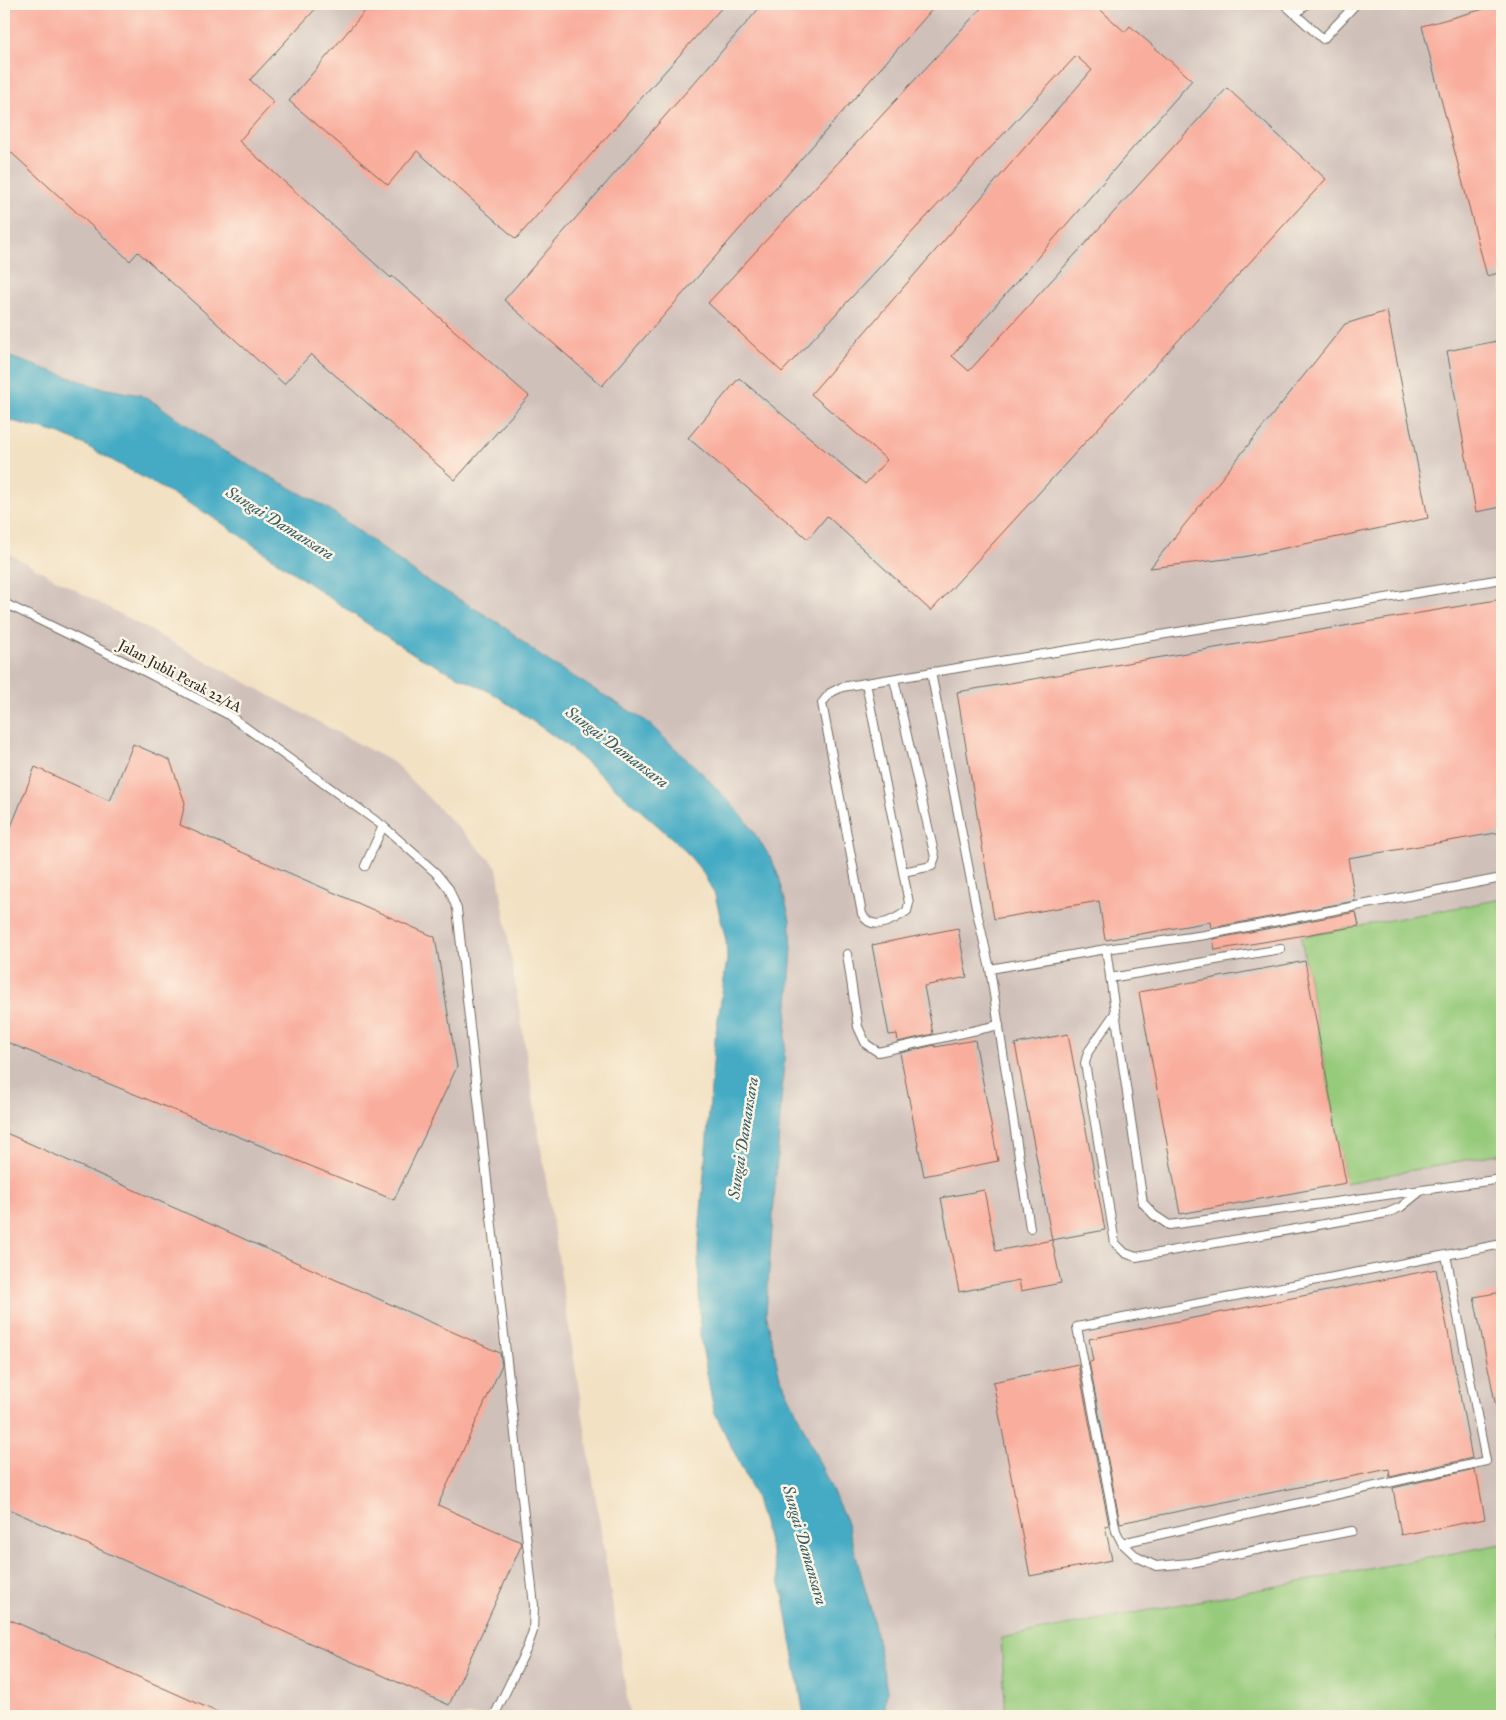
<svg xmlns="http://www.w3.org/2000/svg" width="1506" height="1720" font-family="'IM FELL Great Primer',serif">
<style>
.industrial{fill:#cfc0ba}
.green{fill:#97cb7c;stroke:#617b54}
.water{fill:#44abc4;stroke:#386b78}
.building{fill:#f9ad9d}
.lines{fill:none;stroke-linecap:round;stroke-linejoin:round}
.lane-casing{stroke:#716b60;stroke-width:10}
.lane{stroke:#fff;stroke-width:8}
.labels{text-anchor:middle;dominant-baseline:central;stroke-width:5;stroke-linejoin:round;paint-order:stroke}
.street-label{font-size:15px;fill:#2b2b2b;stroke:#fcf5e5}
.water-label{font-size:16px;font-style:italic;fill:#355e68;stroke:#fcf5e5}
</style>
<rect width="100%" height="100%" fill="#fcf5e5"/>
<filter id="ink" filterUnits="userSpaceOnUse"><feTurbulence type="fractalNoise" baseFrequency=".02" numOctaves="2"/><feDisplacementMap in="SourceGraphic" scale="10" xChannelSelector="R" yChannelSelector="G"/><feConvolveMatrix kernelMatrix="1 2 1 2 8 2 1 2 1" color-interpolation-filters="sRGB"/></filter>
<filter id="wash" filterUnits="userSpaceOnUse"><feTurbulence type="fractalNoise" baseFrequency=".0096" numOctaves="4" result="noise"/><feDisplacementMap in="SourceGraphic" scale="20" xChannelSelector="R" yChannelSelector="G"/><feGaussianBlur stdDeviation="1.12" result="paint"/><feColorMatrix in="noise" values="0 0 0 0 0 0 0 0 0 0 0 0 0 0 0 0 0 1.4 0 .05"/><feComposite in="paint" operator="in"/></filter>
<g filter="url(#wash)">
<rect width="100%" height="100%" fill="#f2e1c2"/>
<path class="industrial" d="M4 4H1502V1716H884L887 1690 872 1614 847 1523 779 1374 766 1313 792 948 790 920 779 877 745 819 704 775 646 721 543 658 502 625 418 575 329 509 220 449 157 404 140 395 101 388 4 355Z
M4 551 394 763 497 867 630 1716H4Z"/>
<path class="green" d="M1502 899V1153L1346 1183 1301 937Z
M1502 1544V1716H1006L1001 1638Z"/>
<path class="water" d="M4 355 101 388 140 395 157 404 220 449 329 509 418 575 502 625 543 658 646 721 704 775 745 819 770 857 779 877 790 920 792 948 766 1313 779 1374 847 1523 872 1614 887 1690 884 1716H804L784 1598 755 1495 714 1411 700 1336 698 1247 715 1039 727 959 726 941 715 895 702 871 682 847 565 744 494 694 417 656 375 629 216 519 178 497 83 444 58 433 4 419Z"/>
<g id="blocks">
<path class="building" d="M11 4H320L250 80 274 102 239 141 391 278 392 276 529 396 455 480 311 354 284 384 138 252 130 261 4 146V11Z
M371 4H725L516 239 417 151 388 185 289 101Z
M763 4H937L602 386 504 300Z
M985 4H1094L1125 32 1130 26 1192 80 952 356 969 371 1227 88 1326 179 931 611 827 516 808 539 688 438 739 378 865 484 887 460 811 394 1092 70 1076 56 782 372 708 303Z
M1502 4V272L1487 276 1422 26Z
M1387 311 1428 518 1243 557 1150 568 1345 324Z
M1502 340V507L1476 512 1447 351Z
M1502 599V832L1348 858 1355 901 1211 928 1210 922 1105 940 1099 901 994 919 957 692Z
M133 744 170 760 185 803 180 825 435 937 457 1067 394 1200 4 1041V844L35 767 110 801Z
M1356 912 1359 926 1215 950 1213 939Z
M958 928 967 977 924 986 933 1034 898 1042 897 1034 889 1035 872 945Z
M1305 961 1346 1183 1180 1214 1139 992Z
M1068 1034 1105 1230 1052 1240 1015 1044Z
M975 1040 998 1161 924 1176 900 1053 935 1045V1047Z
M4 1132 500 1353 502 1365 438 1505 521 1542 522 1544 449 1705 4 1507Z
M984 1190 996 1251 1052 1240 1061 1283 1021 1291 1019 1280 959 1292 941 1198Z
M1436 1269 1472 1458 1390 1477 1389 1469 1120 1523 1089 1362 1093 1361 1089 1339Z
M1502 1292V1406L1496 1407 1474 1297Z
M1078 1364 1109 1525 1105 1526 1112 1560 1030 1576 993 1382Z
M1474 1469 1475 1475H1477L1485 1519 1401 1535 1393 1488Z
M4 1617 226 1716H4Z"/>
</g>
</g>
<g filter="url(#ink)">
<use href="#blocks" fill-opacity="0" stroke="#716b60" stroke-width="1"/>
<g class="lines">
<defs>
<path id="lane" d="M1284 4 1323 39 1356 4
M1296 14 1306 4
M4 603 136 667 227 714 383 826 436 873 449 889 457 909 534 1606 533 1631 527 1648 494 1716
M931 672 977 912 990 969 1106 949 1205 935 1502 878
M894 679 935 857 932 866 903 872
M866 683 909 903 907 911C894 920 872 933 862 914L822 703 830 693 842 687 866 683 1502 579
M365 866 383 826
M1106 949 1143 1203 1154 1215 1169 1225 1502 1179
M847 954 858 1027 866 1044 878 1052 999 1025
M990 969 1030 1228
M1110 978 1281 949
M1115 1013 1088 1052 1085 1063 1115 1243 1125 1253 1136 1257 1387 1213 1401 1207 1422 1190
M1352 1531 1191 1563 1156 1566 1137 1557 1122 1543 1116 1531 1077 1327 1502 1244
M1122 1543 1486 1461 1446 1255"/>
</defs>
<use href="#lane" class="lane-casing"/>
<use href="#lane" class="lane"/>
</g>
</g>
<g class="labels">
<g class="street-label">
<text transform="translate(180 676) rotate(28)">Jalan Jubli Perak 22/1A</text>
</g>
<g class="water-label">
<text transform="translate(280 523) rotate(32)">Sungai Damansara</text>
<text transform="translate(617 747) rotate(37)">Sungai Damansara</text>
<text transform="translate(743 1138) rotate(-81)">Sungai Damansara</text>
<text transform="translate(805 1545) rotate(74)">Sungai Damansara</text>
</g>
</g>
<rect width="1506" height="1720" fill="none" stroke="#fcf5e5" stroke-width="20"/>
</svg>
